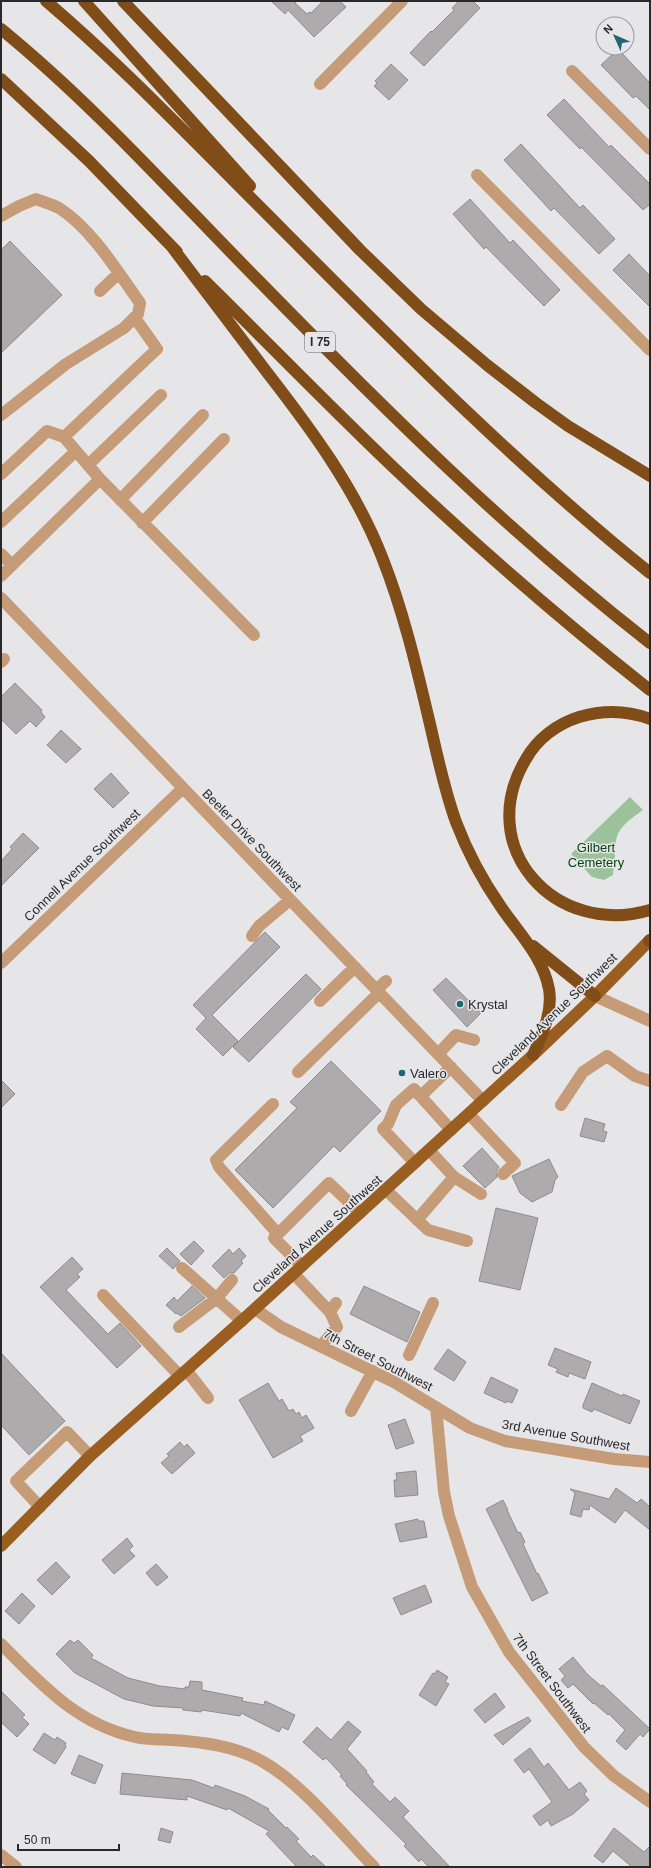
<svg xmlns="http://www.w3.org/2000/svg" width="651" height="1868" font-family="Helvetica,sans-serif">
<style>
.green{fill:#9cc29c}
.building{fill:#aeabad;stroke:#8e8c8d}
.lines{fill:none;stroke-linecap:round;stroke-linejoin:round}
.minor{stroke:#c69b77;stroke-width:12}
.major{stroke:#9a5e21;stroke-width:12}
.highway{stroke:#804d18;stroke-width:12}
.poi-dot{fill:#206676;stroke:#e6e6e9;stroke-width:1.5}
.labels{text-anchor:middle;dominant-baseline:central;stroke-width:3;stroke-linejoin:round;paint-order:stroke}
.shield{fill:#e6e6e9;stroke:#626263;stroke-width:1}
.shield-label{font-size:12px;font-weight:bold;fill:#29292a}
.street-label{font-size:13px;fill:#29292a;stroke:#e6e6e9}
.park-label{font-size:13px;fill:#04440f;stroke:#e6e6e9}
.poi-label{font-size:13px;fill:#29292a;stroke:#e6e6e9;text-anchor:start}
</style>
<rect width="100%" height="100%" fill="#e6e6e9"/>
<path class="green" d="M630 797 643 810C607 835 619 837 613 875L604 880 592 877 571 854Z"/>
<path class="building" d="M271 1H297L295 3 307 14 310 12 311 13 323 1H340L346 7 314 37 288 10 285 14Z
M459 1H473L480 8 424 66 410 53 431 31 432 32 454 10 452 8Z
M618 49 650 83V110L636 96 633 98 601 65Z
M391 64 408 80 389 100 374 86 377 83 375 81Z
M564 99 609 147 611 145 650 184V204L643 210 581 147 580 149 547 115Z
M521 144 580 208 583 205 615 239 599 254 554 208 551 211 504 160Z
M470 199 510 243 513 240 560 290 544 306 486 247 484 249 453 214Z
M10 241 62 295 1 353V250Z
M629 254 650 276V307L613 270Z
M15 683 42 710 41 712 45 717 36 727 30 721 16 734 1 719V697Z
M61 730 81 749 66 763 47 745Z
M111 773 129 793 113 808 94 789Z
M23 833 39 848 1 886V861L12 849 10 847Z
M265 932 280 947 212 1015 238 1041 223 1056 196 1029 206 1018 193 1005Z
M306 974 321 989 249 1062 233 1047Z
M446 978 481 1013 467 1027 433 990Z
M331 1061 381 1111 340 1152 334 1146 273 1208 235 1170 297 1108 290 1102Z
M1 1080 15 1094 1 1108Z
M585 1118 605 1124 603 1131 607 1132 604 1142 580 1136Z
M482 1148 499 1167 496 1172 497 1177 485 1188 463 1166Z
M549 1159 558 1177 555 1180 552 1192 532 1202 520 1193 512 1176Z
M496 1208 538 1218 520 1290 479 1281Z
M194 1241 204 1251 191 1265 180 1254Z
M167 1248 180 1261 173 1269 159 1256Z
M239 1248 246 1256 241 1261 243 1263 234 1273H229L224 1278 212 1266 229 1249 233 1254Z
M72 1257 83 1269 77 1274 80 1277 66 1290 108 1334 120 1323 141 1346 117 1368 40 1287Z
M192 1286 205 1298 181 1316 177 1313 176 1314 166 1305 174 1297 177 1301Z
M364 1286 420 1312 407 1342 350 1314Z
M555 1348 591 1362 585 1379 569 1373 568 1377 556 1372 558 1369 548 1365Z
M448 1349 466 1362 454 1381 434 1369Z
M1 1353 65 1421 29 1455 1 1425Z
M491 1377 518 1390 512 1403 507 1401 506 1403 484 1393Z
M268 1383 279 1401 282 1399 289 1411 293 1409 296 1414 299 1412 302 1418 306 1415 314 1428 300 1436 303 1441 273 1458 239 1400Z
M592 1383 622 1396 623 1394 640 1401 630 1424 594 1409 592 1412 583 1408V1405Z
M405 1419 414 1443 396 1449 388 1425Z
M180 1442 184 1447 187 1444 195 1453 172 1474 161 1463 169 1456 167 1454Z
M416 1471 418 1495 395 1497 394 1480H397L396 1473Z
M616 1488 637 1503 641 1499 650 1507V1530L625 1510 615 1523 590 1505 589 1510 583 1509 581 1517 570 1514 575 1493 570 1489 609 1499Z
M503 1500 508 1510H507L518 1533 520 1532 525 1542 523 1544 537 1574 538 1573 548 1593 532 1601 486 1509Z
M418 1519V1521H424L427 1537 400 1542 395 1524Z
M127 1538 133 1546 129 1550 135 1556 114 1574 102 1560Z
M56 1562 70 1577 52 1595 37 1580Z
M156 1564 168 1577 157 1586 146 1573Z
M425 1585 432 1602 401 1615 393 1598Z
M22 1593 35 1606 19 1624 5 1611Z
M70 1640 74 1643 78 1640 93 1655 91 1658 128 1678 160 1686 185 1689V1687H189L190 1681 202 1682V1690L243 1698 242 1701 264 1705 265 1701 295 1715 288 1730 282 1727 279 1732 241 1713 240 1716 202 1710 201 1712 183 1710V1708L153 1706 124 1699 75 1673 56 1654Z
M573 1657 588 1675 601 1686 603 1685 650 1729 643 1737 640 1734 626 1750 616 1741 625 1730 609 1714 608 1715 594 1703 593 1704 573 1684 568 1688 561 1680 565 1676 559 1669Z
M437 1670 448 1677 445 1682 449 1684 436 1706 419 1695 433 1673 435 1674Z
M1 1691 25 1715 22 1717 29 1724 17 1737 1 1722Z
M495 1693 505 1707 485 1723 474 1710Z
M528 1717 531 1721 503 1745 494 1735Z
M348 1721 361 1732 347 1749 367 1771 366 1772 374 1782 372 1784 390 1802 395 1797 409 1811 403 1817 450 1867H429L421 1859 419 1862 404 1846 406 1844 346 1785 347 1784 340 1776 342 1775 326 1758 323 1760 303 1742 317 1727 331 1740Z
M44 1733 55 1740 57 1737 66 1743 65 1745 66 1747 55 1764 33 1750Z
M530 1748 544 1767 548 1763 569 1790 580 1782 587 1791 584 1794 589 1800 573 1814 551 1826 548 1820 540 1826 533 1816 552 1802 529 1769 524 1773 514 1760Z
M79 1755 103 1765 95 1784 71 1774Z
M122 1773 192 1780 214 1788 215 1785 245 1796 269 1809 268 1810 286 1828 287 1827 299 1839 296 1841 311 1857 313 1855 326 1867H297L266 1834 269 1831 228 1808 227 1810 187 1796V1800L120 1794Z
M161 1828 173 1832 170 1843 158 1840Z
M614 1828 644 1852 650 1846V1867H632L613 1851 603 1863 594 1856Z"/>
<g class="lines">
<path class="minor" d="M572 71 650 149
M320 84 402 1
M477 175 650 350
M1 216 19 206 36 199C43 202 52 204 59 208 91 228 118 272 140 303L138 314 124 328 66 364 1 415
M100 291 119 273
M64 437 157 349 135 318
M88 465 161 395
M1 474 47 431 64 437 100 479 254 635
M120 500 203 415
M1 522 76 451
M142 523 224 439
M1 554 12 565
M1 576 100 479
M1 598 483 1101
M1 662 4 659
M252 936 259 926 290 900
M1 963 183 788
M376 990 386 981
M595 996 650 1021
M320 1001 355 967
M438 1054 456 1035 474 1040
M298 1072 379 993
M418 1094 424 1093 451 1067
M273 1104 216 1160 219 1167 278 1234
M561 1105 583 1072 607 1056 635 1076 650 1081
M469 1114 515 1163 503 1174
M415 1163 383 1129 388 1124 396 1105 414 1089 451 1130
M454 1177 481 1194
M386 1190 428 1230 467 1241
M417 1220 454 1177 429 1150
M302 1266 274 1238 329 1183 360 1213
M182 1268 242 1321
M294 1274 330 1312 336 1303
M103 1295 180 1376
M255 1309 281 1327 394 1382 470 1428 505 1441 614 1459 650 1462
M179 1327 217 1298 232 1280
M321 1346 337 1327 330 1312
M409 1355 433 1303
M187 1371 208 1398
M436 1407 444 1492 449 1516 472 1587 509 1652 584 1747 614 1776 650 1802
M351 1411 373 1371
M40 1507 16 1481 67 1432 90 1456
M1 1644C42 1685 77 1724 135 1737 147 1740 160 1739 172 1740 203 1742 237 1746 265 1763 304 1786 342 1834 374 1867
M1 1855 16 1867"/>
<path class="major" d="M1 1546 90 1456 247 1316 533 1055 595 996 650 940"/>
<path class="highway" d="M46 1C113 58 174 121 236 183 370 317 502 454 650 573
M84 1 250 186
M123 1 360 250 421 309 487 365 536 403 568 426 650 476
M1 29C94 105 174 195 258 280 383 408 509 533 650 643
M1 79 89 161 177 252
M172 247C203 288 235 330 266 371 311 429 355 488 382 557 403 610 416 665 429 720 437 754 444 789 456 822 467 851 483 881 501 907 518 932 543 957 549 989 553 1012 542 1035 533 1055
M205 281C268 343 329 406 393 467 475 545 561 620 650 690
M650 719C626 710 603 710 579 717 557 724 537 739 526 759 473 847 555 938 650 910
M649 941 650 940
M533 946 595 996"/>
</g>
<g class="poi-dot">
<circle cx="460" cy="1004" r="4"/>
<circle cx="402" cy="1073" r="4"/>
</g>
<g class="labels">
<rect class="shield" x="305" y="332" width="30" height="20" rx="3"/>
<g class="shield-label">
<text x="320" y="342">I 75</text>
</g>
<g class="street-label">
<text transform="translate(252 840) rotate(46)">Beeler Drive Southwest</text>
<text transform="translate(82 865) rotate(-44)">Connell Avenue Southwest</text>
<text transform="translate(554 1014) rotate(-44)">Cleveland Avenue Southwest</text>
<text transform="translate(317 1234) rotate(-42)">Cleveland Avenue Southwest</text>
<text transform="translate(378 1360) rotate(27)">7th Street Southwest</text>
<text transform="translate(566 1435) rotate(10)">3rd Avenue Southwest</text>
<text transform="translate(552 1683) rotate(53)">7th Street Southwest</text>
</g>
<g class="park-label">
<text x="596" y="847">Gilbert<tspan x="596" dy="15">Cemetery</tspan></text>
</g>
<g class="poi-label">
<text x="468" y="1004">Krystal</text>
<text x="410" y="1073">Valero</text>
</g>
</g>
<rect width="651" height="1868" fill="none" stroke="#29292a" stroke-width="4"/>
<g transform="translate(615 36) rotate(315)"><circle r="19" fill="#e6e6e9" stroke="#9a9a9d"/>
<path d="M0-3L7 15L0 10L-7 15Z" fill="#206676"/>
<text y="-6" font-size="11" font-weight="bold" text-anchor="middle" fill="#29292a">N</text>
</g>
<path d="M18 1844v6h101v-6" fill="none" stroke="#29292a" stroke-width="2"/>
<text x="24" y="1844" font-size="12" fill="#29292a" stroke="#e6e6e9" stroke-width="3" paint-order="stroke">50 m</text>
</svg>
